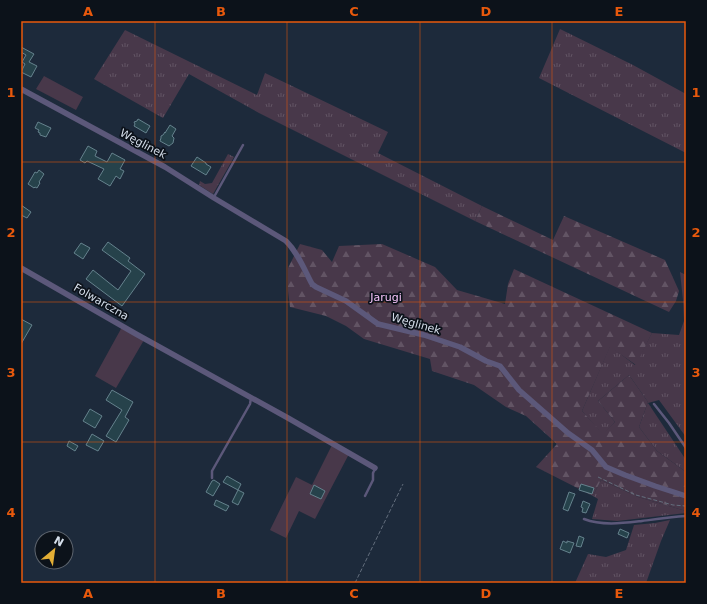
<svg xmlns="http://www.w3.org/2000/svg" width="707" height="604" font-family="'DejaVu Sans',sans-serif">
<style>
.grass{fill:url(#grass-tufts)}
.forest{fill:url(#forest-firs)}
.garden{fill:#48384a}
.building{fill:#26424b;stroke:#65828d}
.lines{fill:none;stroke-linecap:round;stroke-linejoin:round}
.path{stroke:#636e7d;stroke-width:1;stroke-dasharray:4 2;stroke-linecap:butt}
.service{stroke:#5c587a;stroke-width:2.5}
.minor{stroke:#5c587a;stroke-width:5.5}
.grid{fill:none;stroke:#e8590c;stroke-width:1;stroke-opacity:0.55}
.labels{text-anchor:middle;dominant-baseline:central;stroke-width:3.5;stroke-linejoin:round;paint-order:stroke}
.street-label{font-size:11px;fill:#d6dfeb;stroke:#0c121a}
.park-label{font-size:11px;fill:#f6c4fa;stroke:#0c121a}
.neatline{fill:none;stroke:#e8590c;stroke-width:1.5}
.grid-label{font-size:13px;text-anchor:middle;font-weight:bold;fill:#e8590c}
</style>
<defs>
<pattern id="grass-tufts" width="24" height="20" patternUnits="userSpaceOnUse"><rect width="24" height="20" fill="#48384a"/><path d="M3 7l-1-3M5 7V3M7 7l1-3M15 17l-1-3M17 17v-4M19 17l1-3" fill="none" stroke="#625464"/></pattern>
<pattern id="forest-firs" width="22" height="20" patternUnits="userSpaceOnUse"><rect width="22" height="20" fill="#48384a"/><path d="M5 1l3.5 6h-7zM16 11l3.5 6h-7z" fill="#625464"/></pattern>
</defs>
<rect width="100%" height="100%" fill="#1d2a3b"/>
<path class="grass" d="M560 29 633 65 686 94V153L539 78Z
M125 30 257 95 265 73 388 132 378 153 482 206 475 221 259 113 189 74 163 118 94 79Z
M228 154 234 157 213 194 199 185 200 181 205 184 212 183Z
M680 272 686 275V437L659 400 648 403 686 460V472L657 451 639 427 648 402 629 375 598 401 615 422 603 435 582 411 610 346 635 365 652 333 679 335 684 321 683 300Z
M601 480 638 497 686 511V513L617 521 592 519 598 499 593 496Z
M670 520 661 541 646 583H575L588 554 606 557 626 550 634 525 655 523Z"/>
<path class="forest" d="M482 206 553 240 564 216 665 260 679 291 676 301 669 312 475 221Z
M300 244 322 250 332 262 339 246 382 244 435 267 457 290 505 304 508 284 514 269 652 333 636 365 610 347 582 411 603 434 615 422 598 401 629 375 648 402 639 427 657 451 686 472V511L638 497 601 480 593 496 536 467 557 444 526 416 506 407 474 385 432 371 430 359 364 339 346 326 326 316 290 307 288 291V268Z"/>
<path class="garden" d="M44 76 83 97 76 110 36 89Z
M122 327 144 340 116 388 95 376Z
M332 445 349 454 315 519 299 511 286 538 270 530 296 477 312 485Z"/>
<path class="building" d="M21 47 34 54 29 62 37 66 31 77 21 72 25 64 22 62 26 55 21 52Z
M138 119 150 126 146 133 134 126 135 124 134 122 137 121Z
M38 122 51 128 46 137 40 135V133L38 132 39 130 35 128Z
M170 125 176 129 172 136 174 138 173 143 169 146 160 141 161 138V136L163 135 165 132V133Z
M88 146 97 151 95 156 107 162 112 153 125 160 120 169 124 171 120 179 116 176 110 186 98 179 104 169 87 161 85 163 80 160Z
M197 157 206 163V164L211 167 206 175 191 166Z
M39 170 44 174 39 182 40 183 37 188 35 187 34 188 28 184 35 172 37 173Z
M21 205 31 212 27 218 21 215Z
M108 242 130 258 128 261 145 274 122 306 86 279 93 270 118 290 131 271 102 250Z
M81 243 90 248 83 259 74 253Z
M21 319 32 325 21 344Z
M112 390 133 402 125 417 129 420 116 442 106 436 122 410 106 400Z
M90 409 102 416 95 428 83 421Z
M92 434 104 441 98 451 86 445Z
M69 441 78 446 75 451 67 446Z
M227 476 241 484 238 490 223 482Z
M214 480 220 484 213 496 206 492 212 481Z
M581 484 594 488 592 494 579 490Z
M314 485 325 491 321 499 310 494Z
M238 490 244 493 238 505 232 502Z
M569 492 575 494 568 511 563 509Z
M216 500 229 506 226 511 214 505Z
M583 501 590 504 586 513 582 512 583 508 581 507Z
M620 529 629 533 627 538 618 534Z
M579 536 584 538 581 547 576 546Z
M563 541 567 543V541L574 543 570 553 560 549Z"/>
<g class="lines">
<path class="path" d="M598 477 636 495 673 505 686 506
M355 583 403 484"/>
<path class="service" d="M214 197 243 145
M654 404 669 423 686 448
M212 478V471L250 404 251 398
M365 496 373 480V473L375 469
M584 519C602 526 624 523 642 521 657 519 671 517 686 516"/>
<path class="minor" d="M21 89 165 167 214 198 286 241C298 253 304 269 312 284L316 287 346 301 378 324 424 335 460 347 486 361 500 366 519 390 568 433 592 450 606 467 625 475 655 486 686 496
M21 268 136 334 288 418 375 468"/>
</g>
<path class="grid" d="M155 21V583M287 21V583M420 21V583M552 21V583M21 162H686M21 302H686M21 442H686"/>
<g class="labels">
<g class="street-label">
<text transform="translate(143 144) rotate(28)">Węglinek</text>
<text transform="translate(101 302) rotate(30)">Folwarczna</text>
<text transform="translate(416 324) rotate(16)">Węglinek</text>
</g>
<g class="park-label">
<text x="386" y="297">Jarugi</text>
</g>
</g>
<rect width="707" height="604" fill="none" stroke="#0c121a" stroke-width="44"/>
<g transform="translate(54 550) rotate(29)"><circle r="19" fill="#0c121a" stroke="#5d646e"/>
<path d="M0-3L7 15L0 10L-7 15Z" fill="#e3ae35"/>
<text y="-6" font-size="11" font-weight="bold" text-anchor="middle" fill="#d6dfeb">N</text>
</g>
<rect x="22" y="22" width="663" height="560" class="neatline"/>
<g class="grid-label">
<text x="88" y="16">A</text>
<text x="221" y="16">B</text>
<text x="354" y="16">C</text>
<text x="486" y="16">D</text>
<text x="619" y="16">E</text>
<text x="11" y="97">1</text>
<text x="696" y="97">1</text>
<text x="11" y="237">2</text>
<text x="696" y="237">2</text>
<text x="11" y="377">3</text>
<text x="696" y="377">3</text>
<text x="11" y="517">4</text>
<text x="696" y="517">4</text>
<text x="88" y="598">A</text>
<text x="221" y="598">B</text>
<text x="354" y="598">C</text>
<text x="486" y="598">D</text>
<text x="619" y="598">E</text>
</g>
</svg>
